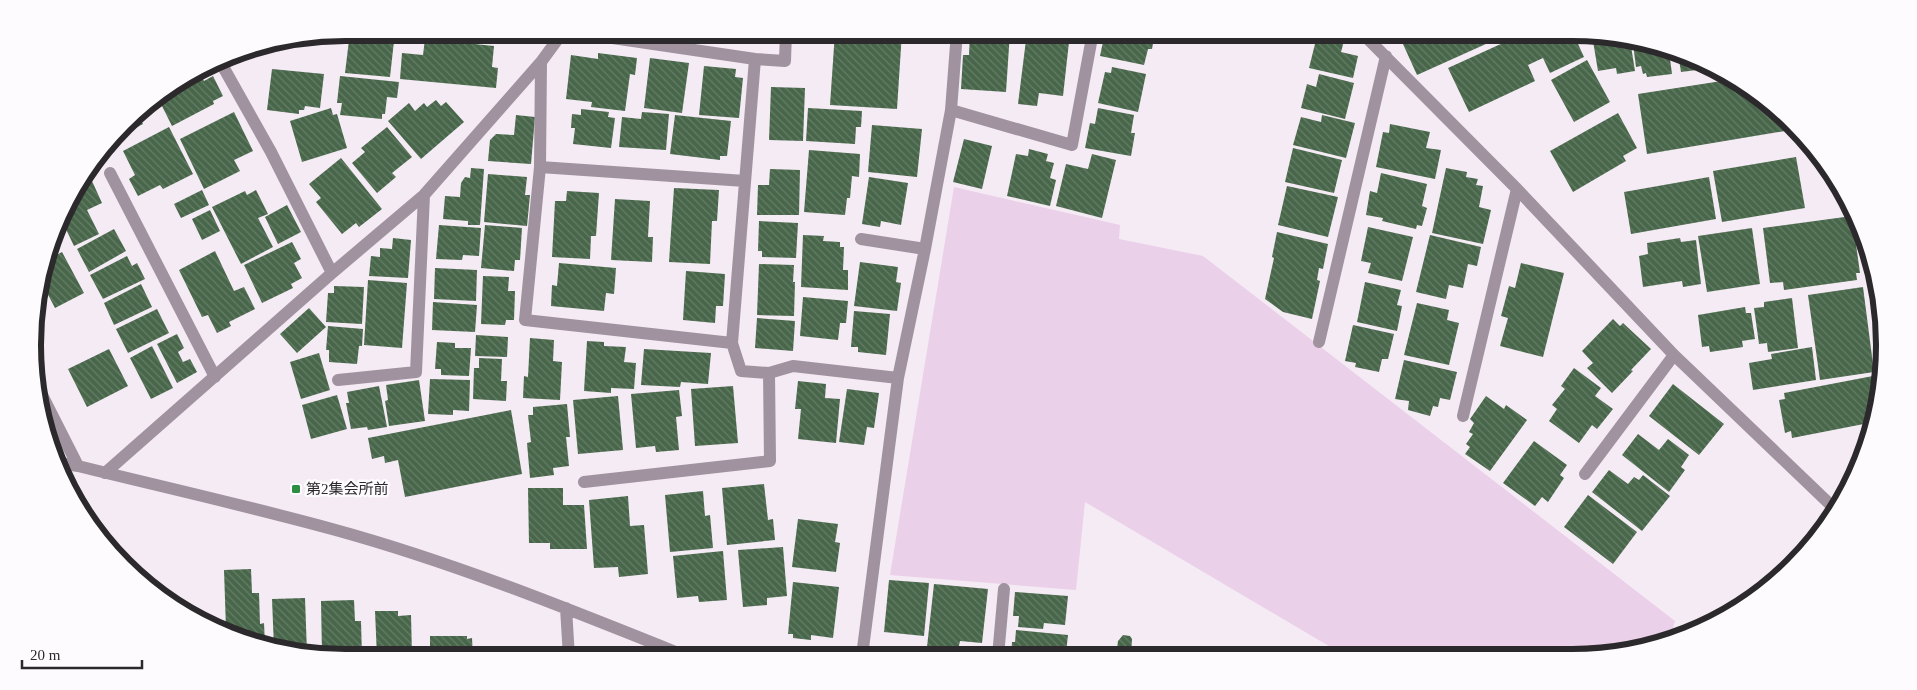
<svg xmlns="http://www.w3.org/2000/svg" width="1917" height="690" font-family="'Times New Roman','Noto Sans JP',serif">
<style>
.green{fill:#ead0e9}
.building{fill:url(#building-back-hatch)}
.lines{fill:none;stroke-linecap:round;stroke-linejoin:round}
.minor{stroke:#a192a0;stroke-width:12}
.poi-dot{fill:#2e8e41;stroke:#fefbfe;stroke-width:2}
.labels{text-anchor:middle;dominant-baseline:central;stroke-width:5;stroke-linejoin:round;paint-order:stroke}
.poi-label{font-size:15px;fill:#2c292c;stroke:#fefbfe;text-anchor:start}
.rim{fill:none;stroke:#2c292c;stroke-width:6}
</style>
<defs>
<pattern id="building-back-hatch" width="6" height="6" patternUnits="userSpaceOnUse" patternTransform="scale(1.25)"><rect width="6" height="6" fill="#48674a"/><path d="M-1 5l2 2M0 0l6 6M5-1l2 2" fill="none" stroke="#667d68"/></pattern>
</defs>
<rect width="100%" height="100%" fill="#f5ebf4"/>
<path class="green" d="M954 187 1120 225 1119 239 1203 256 1675 621 1670 638 1613 655H1344L1085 502 1076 590 890 575Z"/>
<path class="building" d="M350 32H395L390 77 345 73Z
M738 32H761V37H738Z
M835 32H902L897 109 830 105Z
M970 32H1010L1006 92 961 89 963 55H969Z
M1027 32 1070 33 1063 96 1039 93 1037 106 1018 104Z
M1105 32H1155L1152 49H1148L1144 65 1100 56Z
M1318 32 1336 35 1335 39 1344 41 1341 52 1358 56 1353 78 1309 68Z
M1400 32H1494L1497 39 1417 75 1398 33Z
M1527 32 1573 33 1584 57 1550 73 1543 58 1528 65 1535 81 1469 112 1448 68Z
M1592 35 1630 40 1635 71 1617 74 1616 68 1598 71Z
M425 39 494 46 492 67 498 68 496 88 400 79 402 53 423 55Z
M1636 41 1653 43 1669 51 1672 74 1647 77 1646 73 1643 74 1641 66 1636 67 1633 44H1636Z
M598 53 637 58 635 75 630 74 625 111 591 107 592 102 566 99 571 55 598 59Z
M1672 53 1696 64 1705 69 1681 72 1679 60H1673Z
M650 58 689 63 682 113 644 108Z
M1587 60 1610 102 1574 122 1551 80Z
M704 66 736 69 735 77 743 78 739 118 699 115Z
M1112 67 1146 74 1138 112 1098 103 1105 72 1111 73Z
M272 69 324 74 320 108 305 106 304 110H299V114L267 110Z
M1319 74 1354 83 1345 119 1301 108 1307 84 1316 87Z
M213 76 223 96 213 101 214 104 172 126 158 98 181 84 183 88 202 78 204 81Z
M340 76 399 82 397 98 387 97 385 114H382V119L340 115 342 103H337Z
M1728 80 1762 97 1791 130 1647 154 1638 94Z
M771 87 805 88 803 141 769 140Z
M436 100 441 106 446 102 464 122 421 159 388 121 409 103 415 111 424 103 427 107Z
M331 108 333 115 337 114 347 148 302 162 290 121Z
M808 108 862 111 861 127H856L855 144 806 141Z
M1098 108 1134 115 1131 133H1135L1131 156 1085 148 1090 123 1095 124Z
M581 109 609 112 608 117 615 118 611 148 573 144 575 128H571L572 114 581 115Z
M234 112 253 151 234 160 240 171 204 189 180 139Z
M642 112 669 114 666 150 619 147 622 117 641 119Z
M137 113 143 124 117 138Z
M1618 113 1637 148 1623 156 1626 161 1573 192 1550 151Z
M516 115 535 117 531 164 488 161 490 140 496 134 514 135Z
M675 115 731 121 727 156H720V160L670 154Z
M1322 115 1355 123 1346 158 1293 145 1301 117 1321 122Z
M1390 124 1430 132 1426 148 1441 150 1435 179 1376 167 1383 132 1389 133Z
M872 125 922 129 917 177 868 172Z
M169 127 193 174 163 189 160 185 138 196 129 179 135 175 123 151Z
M387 127 412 157 392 173 396 177 377 193 352 163 365 152 361 148Z
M964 139 992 146 982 189 953 182Z
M1293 148 1342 160 1334 193 1285 182Z
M1029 149 1048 154 1046 161 1054 163 1050 178 1056 180 1050 206 1007 196 1016 154 1028 156Z
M809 150 860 154 859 177 852 176 850 198H847L845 215 804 212Z
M1092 154 1116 160 1102 218 1056 206 1066 164 1088 169Z
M1796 157 1805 208 1722 222 1713 171Z
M341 158 382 209 359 227 356 223 342 234 316 202 321 198 309 184Z
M471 168 484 169 480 225H468V221L443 219 445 196 460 197 461 183 465 177 470 178Z
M1446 168 1467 172 1466 177 1478 179 1476 185 1483 186 1479 207 1491 210 1483 244 1432 233Z
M770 169 800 170 799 215H757L758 185H769Z
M92 172 94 176 84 181H85Z
M1381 173 1427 184 1422 206 1427 208 1422 226 1417 225 1416 229 1382 221 1383 218 1366 215 1370 191 1377 193Z
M488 174 527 177 525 195H530L527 226 484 222Z
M869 177 908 183 901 225 881 221 880 227 862 224Z
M1709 177 1716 219 1631 234 1624 192Z
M92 181 102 203 87 210 99 234 74 246 61 219 65 207 80 186Z
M1287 186 1338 197 1328 237 1278 225Z
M674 188 719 190 717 221H712L710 264 669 262Z
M202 190 209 205 181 218 174 204Z
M256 190 268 214 258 218 273 247 241 264 212 207 245 191 247 195Z
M567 191 599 193 596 236H591L590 259 552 257 555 201H566Z
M615 199 650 201 648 237H653L652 262 611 260Z
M287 205 301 232 278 244 265 217Z
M210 210 220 231 202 240 192 219Z
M1852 216 1860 273H1856L1857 280 1784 290 1783 282 1770 283 1763 228Z
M759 221 798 223 796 258 762 257V251H758Z
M439 225 481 228 479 256 463 255 462 260 436 259Z
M485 225 522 228 520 260H515L514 271 481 268Z
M1368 227 1413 237 1402 281 1368 273 1371 263 1361 261Z
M58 228 62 234 55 238 57 231Z
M1752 228 1760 284 1707 292 1698 236Z
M114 229 126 251 89 272 77 249Z
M1277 232 1328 244 1323 269 1319 268 1317 280 1320 281 1312 319 1283 312 1265 299 1274 258 1272 257Z
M803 235 824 236 823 241 840 242V247H844L843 270H848V290L801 287Z
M1430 235 1481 247 1477 266 1468 264 1463 288 1449 285 1446 299 1416 292Z
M393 238 411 240 408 278 369 276 371 256 380 257V248L392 249Z
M1680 238 1681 242 1696 240 1701 284 1683 287 1682 281 1643 287 1639 256 1648 254 1647 243Z
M292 242 301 259 294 263 302 278 291 284 293 288 262 303 244 265Z
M215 251 234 291 244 287 255 309 229 322 231 326 217 333 208 315 202 317 179 270Z
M62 252 84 293 55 308 44 287 40 289 49 259Z
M127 256 132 266 137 263 145 279 103 299 90 275Z
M860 262 898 267 896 282 901 283 897 311 854 306Z
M559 263 616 268 614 294 606 293 604 311 551 306 552 285 557 286Z
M1521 263 1564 273 1543 357 1500 346 1508 318 1501 316 1509 286 1515 288Z
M759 264 794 265 793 282H795L794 316 757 315Z
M435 268 477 270 476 301 434 299Z
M686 271 725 274 723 306H716L715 323 683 320Z
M483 276 509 277 508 291H515L514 320H506L505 325 481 324Z
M368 280 407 283 402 348 364 345Z
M1365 282 1401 290 1397 305 1402 306 1397 331 1357 322Z
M141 284 152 307 114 325 104 303Z
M334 286 364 287 362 324 326 322 328 293H334Z
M1863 287 1874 372 1820 380 1808 295Z
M803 297 848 301 846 323H840L838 340 800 336Z
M1792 298 1798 348 1768 352 1767 343 1759 344 1754 308 1764 307V302Z
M433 302 477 305 475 332 432 330Z
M1417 303 1449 310 1447 320 1459 323 1449 365 1404 355Z
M1745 307 1746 313H1751L1755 339 1742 341 1743 347 1710 352 1709 346 1702 347 1698 315Z
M309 308 326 327 297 353 280 334Z
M157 309 169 333 128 353 116 329Z
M854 311 890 314 886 355 858 352V347H851Z
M757 318 795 321 793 351 755 348Z
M1613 319 1620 326 1623 323 1651 349 1631 370 1633 371 1612 393 1587 368 1593 363 1582 351Z
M1353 325 1394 334 1388 359H1382L1379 372 1355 367 1356 363 1345 361Z
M328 326 363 329 362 346H359L357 364 329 362V350H326Z
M177 334 184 348 178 352 183 362 190 359 197 372 177 383 157 344Z
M476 335 508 337 507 357 475 356Z
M530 338 554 340 553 361 562 362 560 400 523 398 524 376 528 377Z
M587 341 604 342V346L626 347 624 362 636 363 634 389 611 388V393L584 391Z
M437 342 455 343V348H471L469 376 441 375V369H435Z
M152 346 173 388 151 399 130 358Z
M1812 347 1816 380 1753 390 1749 363 1772 359 1771 354Z
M109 349 128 386 87 407 68 369Z
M644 349 711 353 708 384 681 382 680 387 641 385Z
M319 353 330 390 301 399 290 362Z
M479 358 502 359 501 381H507L506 401 473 399 474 368H479Z
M1404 360 1457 372 1450 400 1440 398 1438 407 1433 406 1430 416 1408 410 1409 401 1395 399Z
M1574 368 1601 388 1595 396 1613 409 1597 429 1592 425 1579 443 1549 421 1557 409 1552 405 1565 389 1561 386Z
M1873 376 1874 381H1877L1874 422 1792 438 1791 431 1785 433 1779 400 1785 399 1784 393Z
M430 379 470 380 469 411 453 410V415L428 414Z
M419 380 425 421 389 426 385 401 388 400 386 385Z
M798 381 826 384 825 398 840 399 836 443 798 439 801 409H795Z
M1673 384 1724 424 1699 455 1649 416Z
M379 386 387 427 368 430 367 427 351 429 346 403H349L347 392Z
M733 386 738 443 695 446 691 389Z
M847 389 879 393 874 428 867 427 864 445 839 442Z
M679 390 682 416 676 417 679 450 656 452 655 446 636 448 631 394Z
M337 395 347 429 311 439 302 405Z
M618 396 623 450 578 454 573 400Z
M1486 396 1504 409 1506 405 1527 420 1490 471 1465 454 1470 447 1466 444 1473 434 1469 432 1474 423 1470 419Z
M567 404 570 437H566L569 466 553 468 554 475 530 478 527 443 531 442 528 415H533V407Z
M511 410 522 474 405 497 398 460 385 463 384 456 372 459 368 438Z
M1638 434 1659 450 1668 439 1689 455 1681 467 1685 470 1669 492 1622 455Z
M1534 441 1567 465 1560 475 1564 478 1548 502 1542 497 1535 506 1503 483Z
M1609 470 1628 484 1634 477 1639 480 1643 475 1670 496 1642 531 1592 492Z
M764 484 768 520 773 519 775 540 727 545 722 488Z
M528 488H563V505H584L587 549H550V543H529Z
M703 491 705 516 710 515 713 548 670 552 665 495Z
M1588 495 1637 532 1613 564 1564 527Z
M628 496 630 526 644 525 648 574 619 577 618 567 594 568 589 500Z
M798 519 838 524 835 542 840 543 836 572 792 567Z
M783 547 787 596 767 598V605L743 607 738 550Z
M723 551 727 600 699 602 698 596 677 598 673 556Z
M251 569 252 593H259L260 624 264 623 265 644H259L226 629 224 570Z
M889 580 929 583 924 636 884 632Z
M793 582 839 587 833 638 811 635V640L793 638V634H788Z
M934 584 988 589 982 643 960 641 958 650 927 647Z
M1015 592 1068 596 1065 625 1044 623 1043 629 1018 627 1019 616H1013Z
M305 598 307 653 274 648 272 599Z
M354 600 355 621H361L362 657 322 654 321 601Z
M375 611H398V616L411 615 412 655 422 654V657H377Z
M1016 630 1068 635 1066 653 1052 652 1051 656H1011L1012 642H1015Z
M1123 635 1130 636 1132 639 1131 656H1116L1118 641Z
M430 636H467V639L472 638 473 657H430Z
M517 647V657H490V648Z"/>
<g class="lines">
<path class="minor" d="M1361 32 1517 189 1674 355 1836 510
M222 59 221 63 271 152 332 273
M755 59 785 61 786 32
M541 62 540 167 525 320 732 343 755 59 572 32
M951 110 1072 145 1093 32
M540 167 745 181
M110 173 215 377
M861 239 925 249
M1319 342 1386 56
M732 343 741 371 769 373 793 366 898 378
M338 380 416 372 424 195
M41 393 78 466
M1463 416 1517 189
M60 463 78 466C163 487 248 506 332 529 453 562 571 610 688 657
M105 473 332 273 424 195 541 62 563 32
M1585 474 1674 355
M584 482 770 461 769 373
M566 608 569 657
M862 656 898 378 925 249 951 110 957 32
M998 656 1004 589"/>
</g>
<rect class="poi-dot" x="291" y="484" width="10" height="10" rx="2.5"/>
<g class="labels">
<g class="poi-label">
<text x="306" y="489">第2集会所前</text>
</g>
</g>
<path d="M0 0H1917V690H0ZM345 41H1572A304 304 0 0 1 1876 345V345A304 304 0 0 1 1572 649H345A304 304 0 0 1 41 345V345A304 304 0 0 1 345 41Z" fill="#fefbfe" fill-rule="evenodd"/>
<path class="rim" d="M345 41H1572A304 304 0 0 1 1876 345V345A304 304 0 0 1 1572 649H345A304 304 0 0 1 41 345V345A304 304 0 0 1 345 41Z"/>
<path d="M22 660v8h120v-8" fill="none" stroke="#2c292c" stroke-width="2.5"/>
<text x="30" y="660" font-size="15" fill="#2c292c" stroke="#fefbfe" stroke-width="4" paint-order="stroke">20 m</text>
</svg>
